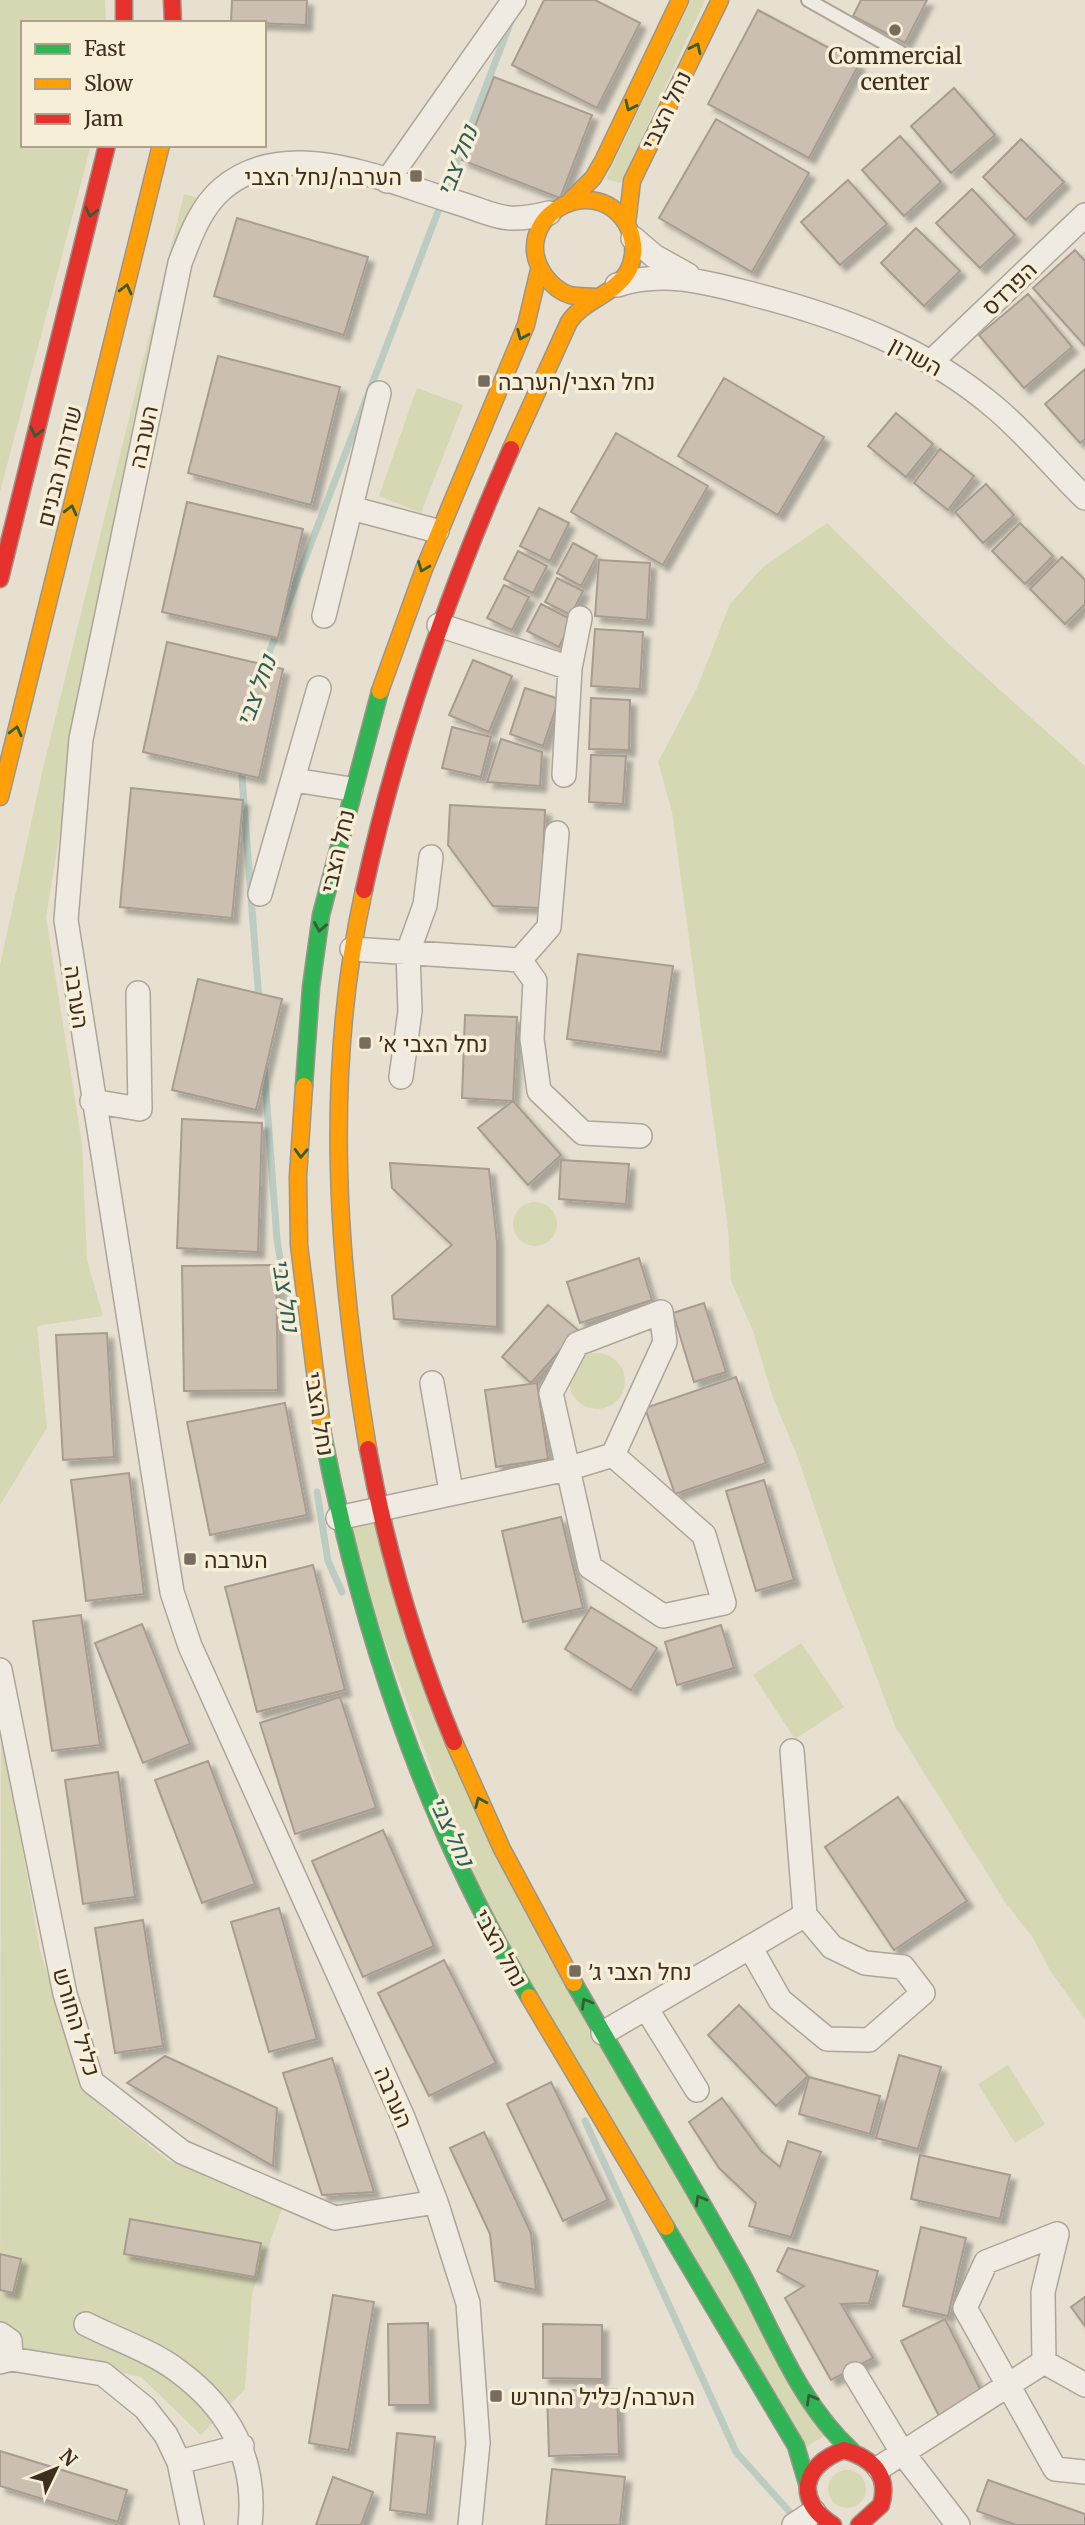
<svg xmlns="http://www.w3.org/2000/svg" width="1085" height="2525" font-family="Merriweather,Heebo,serif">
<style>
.green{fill:#d6d7b3}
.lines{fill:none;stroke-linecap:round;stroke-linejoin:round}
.stream{stroke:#bcccc2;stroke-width:7}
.building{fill:#cbbfb2;stroke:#a89c90;stroke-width:2;filter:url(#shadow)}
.lane-casing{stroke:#ada599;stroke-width:16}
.street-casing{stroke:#ada599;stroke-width:26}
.fast-casing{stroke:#9c958a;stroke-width:19}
.slow-casing{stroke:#9c958a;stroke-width:19}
.jam-casing{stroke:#9c958a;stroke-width:19}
.lane{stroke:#efebe3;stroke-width:12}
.street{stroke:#efebe3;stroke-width:23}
.fast{stroke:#30b455;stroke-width:16}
.slow{stroke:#ff9f0a;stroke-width:16}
.jam{stroke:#e5322d;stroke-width:16}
.oneway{stroke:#385d33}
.poi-dot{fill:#786c5e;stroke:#f7eed8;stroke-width:2.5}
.labels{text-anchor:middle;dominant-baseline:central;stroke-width:7;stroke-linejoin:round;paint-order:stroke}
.poi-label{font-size:23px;fill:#3d2e20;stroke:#f7eed8;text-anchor:start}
.street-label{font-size:23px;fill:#3d2e20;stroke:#f7eed8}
.water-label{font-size:24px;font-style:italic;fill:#2f5d5a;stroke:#f7eed8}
</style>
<defs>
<filter id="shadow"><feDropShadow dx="6" dy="6" stdDeviation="2" flood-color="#0004"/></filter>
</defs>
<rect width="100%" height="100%" fill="#e7e0d1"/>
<path class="green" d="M0 0H105L106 23H23V145H91L0 492Z
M691 0H705L621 183 606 179Z
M184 194 205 200 70 771 46 917 82 1144 87 1260 103 1316 37 1326 47 1428 0 1505V965L44 764Z
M417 388 463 405 421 513 379 496Z
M827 523 950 645 1085 766V2020L1050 1970 1033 1938 1005 1902 896 1728 837 1574 797 1455 773 1398 753 1331 731 1281 728 1229 672 812 658 762 697 688 730 604 763 567Z
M513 1224a22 22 0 1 1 44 0a22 22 0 1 1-44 0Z
M569 1381a28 28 0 1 1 56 0a28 28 0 1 1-56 0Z
M379 1519 460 1767 825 2435 800 2451 482 1908 343 1527Z
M801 1643 844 1707 795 1739 753 1675Z
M1 1728 40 1950 76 2071 102 2107 169 2161 283 2206 252 2293 245 2389 201 2435 141 2377 48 2356 0 2366Z
M1008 2065 1045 2124 1015 2143 978 2084Z
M828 2489a19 19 0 1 1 38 0a19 19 0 1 1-38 0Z"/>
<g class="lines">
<path class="stream" d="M261 674 511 21
M241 765 259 1001
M264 1065 277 1240 290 1318
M317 1492 328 1561 342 1592
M585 2121 736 2452 796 2519"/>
</g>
<path class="building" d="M232 0H307L306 25 231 22Z
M544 0H595L640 23 597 108 512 65Z
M861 0H927L905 43 853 16Z
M758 10 859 64 809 158 708 104Z
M494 77 592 115 560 198 462 160Z
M954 88 995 135 951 173 911 126Z
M716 119 809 173 752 272 659 218Z
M900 136 941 182 904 216 862 170Z
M1021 139 1064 182 1026 220 983 177Z
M848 180 887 224 840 265 801 222Z
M972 189 1015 235 980 268 936 223Z
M237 218 368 257 344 335 214 296Z
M916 228 960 271 924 306 881 263Z
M1075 250 1085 261V346L1033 288Z
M1028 294 1072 347 1024 388 979 335Z
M218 356 340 387 311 505 188 473Z
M1085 369V439L1080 443 1045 404Z
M724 378 824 437 778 515 678 456Z
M896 413 933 444 906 477 868 446Z
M616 433 708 486 663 565 571 512Z
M940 449 974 476 948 510 914 483Z
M986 484 1014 515 983 543 955 512Z
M187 502 303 529 278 638 162 612Z
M539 508 569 523 550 561 520 546Z
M1020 523 1053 556 1025 584 992 551Z
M573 543 597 556 581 586 557 573Z
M518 551 547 566 533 593 504 579Z
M1062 557 1085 580V604L1065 624 1030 589Z
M599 560 650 563 647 620 595 616Z
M557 578 583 591 571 615 545 602Z
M504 585 529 597 512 630 487 618Z
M541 604 572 620 559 647 527 631Z
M595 629 643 632 640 689 591 686Z
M167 642 283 669 259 778 143 752Z
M473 660 512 676 489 732 449 715Z
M525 688 559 699 543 746 510 734Z
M591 698 630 700 629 750 589 749Z
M452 727 491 737 481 777 442 768Z
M501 739 542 752 540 786 487 782Z
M591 755 626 756 623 804 589 802Z
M131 788 243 800 232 918 120 907Z
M450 805 545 810 541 908 493 906 448 845Z
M578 954 673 966 661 1052 567 1039Z
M198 979 282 999 256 1110 172 1090Z
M465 1015 517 1017 513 1101 462 1098Z
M513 1101 561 1155 528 1185 478 1128Z
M182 1119 262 1123 258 1252 177 1248Z
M561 1160 629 1164 626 1204 559 1199Z
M390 1163 489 1169 497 1242V1327L394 1319 392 1296 452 1245 392 1188Z
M639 1258 652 1300 580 1323 567 1282Z
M276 1265 278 1390 184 1391 182 1266Z
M704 1303 726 1372 694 1382 673 1313Z
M548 1305 578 1330 531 1383 502 1357Z
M107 1333 114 1457 63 1460 56 1335Z
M736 1377 766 1463 675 1494 645 1408Z
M537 1383 548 1459 496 1467 485 1390Z
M285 1403 307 1515 210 1535 187 1422Z
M129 1473 144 1594 86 1601 71 1480Z
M764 1480 794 1580 756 1591 726 1491Z
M561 1517 583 1608 523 1622 502 1531Z
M313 1565 345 1690 257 1712 225 1587Z
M591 1607 657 1648 631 1690 565 1649Z
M81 1615 100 1745 52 1751 33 1621Z
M142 1624 190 1744 143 1763 95 1643Z
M721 1625 734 1668 677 1685 665 1642Z
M340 1697 376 1808 295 1834 260 1723Z
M208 1761 255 1884 202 1903 155 1780Z
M118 1772 135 1897 83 1904 65 1780Z
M898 1797 967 1901 894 1950 825 1847Z
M383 1830 434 1946 363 1977 312 1861Z
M279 1908 317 2039 269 2052 231 1922Z
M143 1920 163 2046 115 2053 95 1928Z
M444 1960 496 2063 429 2096 378 1993Z
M739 2005 808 2076 776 2106 708 2035Z
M899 2055 941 2067 918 2149 876 2138Z
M165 2056 277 2108 273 2166 127 2083Z
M332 2058 374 2192 322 2195 283 2073Z
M809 2077 880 2096 870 2134 799 2114Z
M551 2082 608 2200 563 2221 507 2104Z
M722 2098 761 2151 780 2167 788 2141 821 2152 791 2237 749 2226 756 2203 719 2168 689 2122Z
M484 2132 531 2233 536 2290 495 2281 490 2234 450 2148Z
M920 2155 1010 2175 1000 2219 911 2199Z
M130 2219 261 2243 255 2277 124 2254Z
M921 2227 966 2238 948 2316 903 2306Z
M788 2248 878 2271 869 2303 841 2304 873 2358 831 2380 785 2298 804 2286 777 2271Z
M0 2254 21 2259 13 2293 0 2290Z
M333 2295 374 2302 349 2450 309 2443Z
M1085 2297V2326L1071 2307Z
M945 2319 983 2395 939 2416 901 2341Z
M428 2323 430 2405H389L388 2324Z
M543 2324 602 2325V2379L543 2378Z
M617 2389 619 2454 549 2456 547 2391Z
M397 2433 435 2437 427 2515 390 2510Z
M0 2451 127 2490 118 2522 0 2486Z
M552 2469 625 2477 620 2525H546Z
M333 2477 373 2492 361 2525H316Z
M988 2480 1085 2514V2525H1016L977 2511Z"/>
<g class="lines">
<defs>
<path id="lane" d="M808 0 900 52"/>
<path id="street" d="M387 181 514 0
M633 238 654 256 688 275
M617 285C664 270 706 282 752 294 842 317 928 349 999 411 1030 438 1056 470 1085 498
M932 361 1085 215
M351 508 437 531
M324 616 379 393
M439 625 570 668
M564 775 570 668 580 618
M294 780 351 789
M260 894 319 688
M352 949 520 960 535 981 532 1039 539 1091 583 1133 640 1136
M520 960 549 927 557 833
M401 1077 410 1011 408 952 425 905 431 857
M92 1101 140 1109 138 993
M432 1383 451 1491
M338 1518 567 1469 613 1455 665 1342 661 1312 577 1344 551 1393 590 1567 663 1616 724 1603 704 1535 613 1455
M0 1670 65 1994 92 2082 182 2152 335 2218 436 2202
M750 1947 780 2000 827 2039 869 2040 923 1993 903 1967 865 1963 832 1947 805 1915 792 1751
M646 2008 697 2090
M603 2033 805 1915
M1057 2234 986 2262 965 2308 1055 2469 1085 2472
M86 2324C115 2339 152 2351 178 2371 230 2409 257 2460 250 2525
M0 2334 10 2341 11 2359
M0 2362 11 2359 103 2374 145 2408 166 2435 179 2462 192 2525
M1044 2362 1085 2385
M855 2374 902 2452 958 2525
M179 2462 242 2446
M879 2468 1044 2362 1043 2292 1057 2234
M470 2525 478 2443 468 2303 436 2202 402 2115 190 1646 172 1592 66 920 81 739 180 263C190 237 200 208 222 189 286 134 383 180 452 201 496 214 501 225 549 213
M794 2525 814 2512"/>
<path id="fast" d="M304 1086 311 987 321 915 380 691
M323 1435C361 1632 425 1823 529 1997
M574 1983C628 2077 684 2171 737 2265 772 2328 798 2402 852 2451
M666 2227 796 2446 807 2483"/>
<path id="slow" d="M570 201 593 178 603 161 680 0
M627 224 632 181 720 0
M511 449 569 322C584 299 616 295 629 269 636 254 634 237 626 223 591 168 506 222 545 276 551 284 560 292 570 295 578 297 589 296 597 297
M380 691 424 569 526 325 539 270
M0 797 161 145
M364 890C323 1074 337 1264 368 1449
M304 1086 298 1176 299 1245 323 1435
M454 1742 502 1849 574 1983
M529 1997 666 2227"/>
<path id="jam" d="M124 0V23
M172 0 173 23
M0 579 107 145
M364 890C397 737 448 592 511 449
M368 1449C386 1548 415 1648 454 1742
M833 2525C794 2500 802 2465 844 2450 872 2458 890 2475 881 2505L859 2525"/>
</defs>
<use href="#lane" class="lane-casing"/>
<use href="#street" class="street-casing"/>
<use href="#fast" class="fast-casing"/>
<use href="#slow" class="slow-casing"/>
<use href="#jam" class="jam-casing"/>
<use href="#lane" class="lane"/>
<use href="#street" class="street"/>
<use href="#fast" class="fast"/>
<use href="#slow" class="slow"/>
<use href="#jam" class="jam"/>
</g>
<defs><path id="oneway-chevron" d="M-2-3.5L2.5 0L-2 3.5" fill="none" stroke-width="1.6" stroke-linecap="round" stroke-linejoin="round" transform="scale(1.75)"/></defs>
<g class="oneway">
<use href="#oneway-chevron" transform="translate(696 48) rotate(-64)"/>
<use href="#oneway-chevron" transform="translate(630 106) rotate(115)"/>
<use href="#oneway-chevron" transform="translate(91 212) rotate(104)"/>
<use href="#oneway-chevron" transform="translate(126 289) rotate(-76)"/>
<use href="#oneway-chevron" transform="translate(522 335) rotate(113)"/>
<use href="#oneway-chevron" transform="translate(36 432) rotate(104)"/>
<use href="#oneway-chevron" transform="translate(71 510) rotate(-76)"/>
<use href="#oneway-chevron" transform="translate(423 567) rotate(111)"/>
<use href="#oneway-chevron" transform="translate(16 731) rotate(-76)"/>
<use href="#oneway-chevron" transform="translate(320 927) rotate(100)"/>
<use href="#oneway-chevron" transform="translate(301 1153) rotate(92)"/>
<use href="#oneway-chevron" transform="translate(480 1802) rotate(-113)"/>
<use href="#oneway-chevron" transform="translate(586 2003) rotate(-120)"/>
<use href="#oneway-chevron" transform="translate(700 2200) rotate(-120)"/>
<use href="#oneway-chevron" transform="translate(811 2399) rotate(-119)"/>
</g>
<g class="poi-dot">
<circle cx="895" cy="30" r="7"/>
<rect x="409" y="169" width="14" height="14" rx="3.5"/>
<rect x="477" y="374" width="14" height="14" rx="3.5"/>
<rect x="358" y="1036" width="14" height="14" rx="3.5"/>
<rect x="183" y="1552" width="14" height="14" rx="3.5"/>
<rect x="568" y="1964" width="14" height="14" rx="3.5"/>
<rect x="489" y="2389" width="14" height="14" rx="3.5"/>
</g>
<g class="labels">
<g class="poi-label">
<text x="895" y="55" text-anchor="middle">Commercial<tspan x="895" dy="26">center</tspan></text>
<text x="402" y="176" text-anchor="end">הערבה/נחל הצבי</text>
<text x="498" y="381">נחל הצבי/הערבה</text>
<text x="379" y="1043">נחל הצבי א׳</text>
<text x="204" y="1559">הערבה</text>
<text x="589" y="1971">נחל הצבי ג׳</text>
<text x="510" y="2396">הערבה/כליל החורש</text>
</g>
<g class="street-label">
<text transform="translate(666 110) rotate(-64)">נחל הצבי</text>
<text transform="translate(1009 288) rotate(-44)">הפרדס</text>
<text transform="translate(916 356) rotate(29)">השרון</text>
<text transform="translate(143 437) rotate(-78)">הערבה</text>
<text transform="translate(59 466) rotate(-76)">שדרות הבנים</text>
<text transform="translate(337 851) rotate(-77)">נחל הצבי</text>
<text transform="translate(77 997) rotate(82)">הערבה</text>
<text transform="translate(320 1414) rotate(81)">נחל הצבי</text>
<text transform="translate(501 1948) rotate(61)">נחל הצבי</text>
<text transform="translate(77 2022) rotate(73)">כליל החורש</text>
<text transform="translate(394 2097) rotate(67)">הערבה</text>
</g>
<g class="water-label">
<text transform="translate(457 161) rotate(-69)">נחל צבי</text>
<text transform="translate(256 691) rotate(-70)">נחל צבי</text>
<text transform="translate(286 1295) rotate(81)">נחל צבי</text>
<text transform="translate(452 1831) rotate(65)">נחל צבי</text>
</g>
</g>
<rect x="21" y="21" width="245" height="126" fill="#f7eed8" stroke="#ada18e" stroke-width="2"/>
<rect x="35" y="44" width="35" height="10" fill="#30b455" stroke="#ada18e" stroke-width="2"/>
<text x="84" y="56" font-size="21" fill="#3d2e20">Fast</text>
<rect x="35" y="79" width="35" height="10" fill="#ff9f0a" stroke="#ada18e" stroke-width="2"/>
<text x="84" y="91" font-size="21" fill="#3d2e20">Slow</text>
<rect x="35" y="114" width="35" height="10" fill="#e5322d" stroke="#ada18e" stroke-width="2"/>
<text x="84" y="126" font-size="21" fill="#3d2e20">Jam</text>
<g transform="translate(56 2469) rotate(47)" stroke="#f7eed8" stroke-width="5" paint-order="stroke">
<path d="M0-5L12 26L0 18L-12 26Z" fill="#3d2e20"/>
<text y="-10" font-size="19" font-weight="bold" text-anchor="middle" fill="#3d2e20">N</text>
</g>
</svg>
